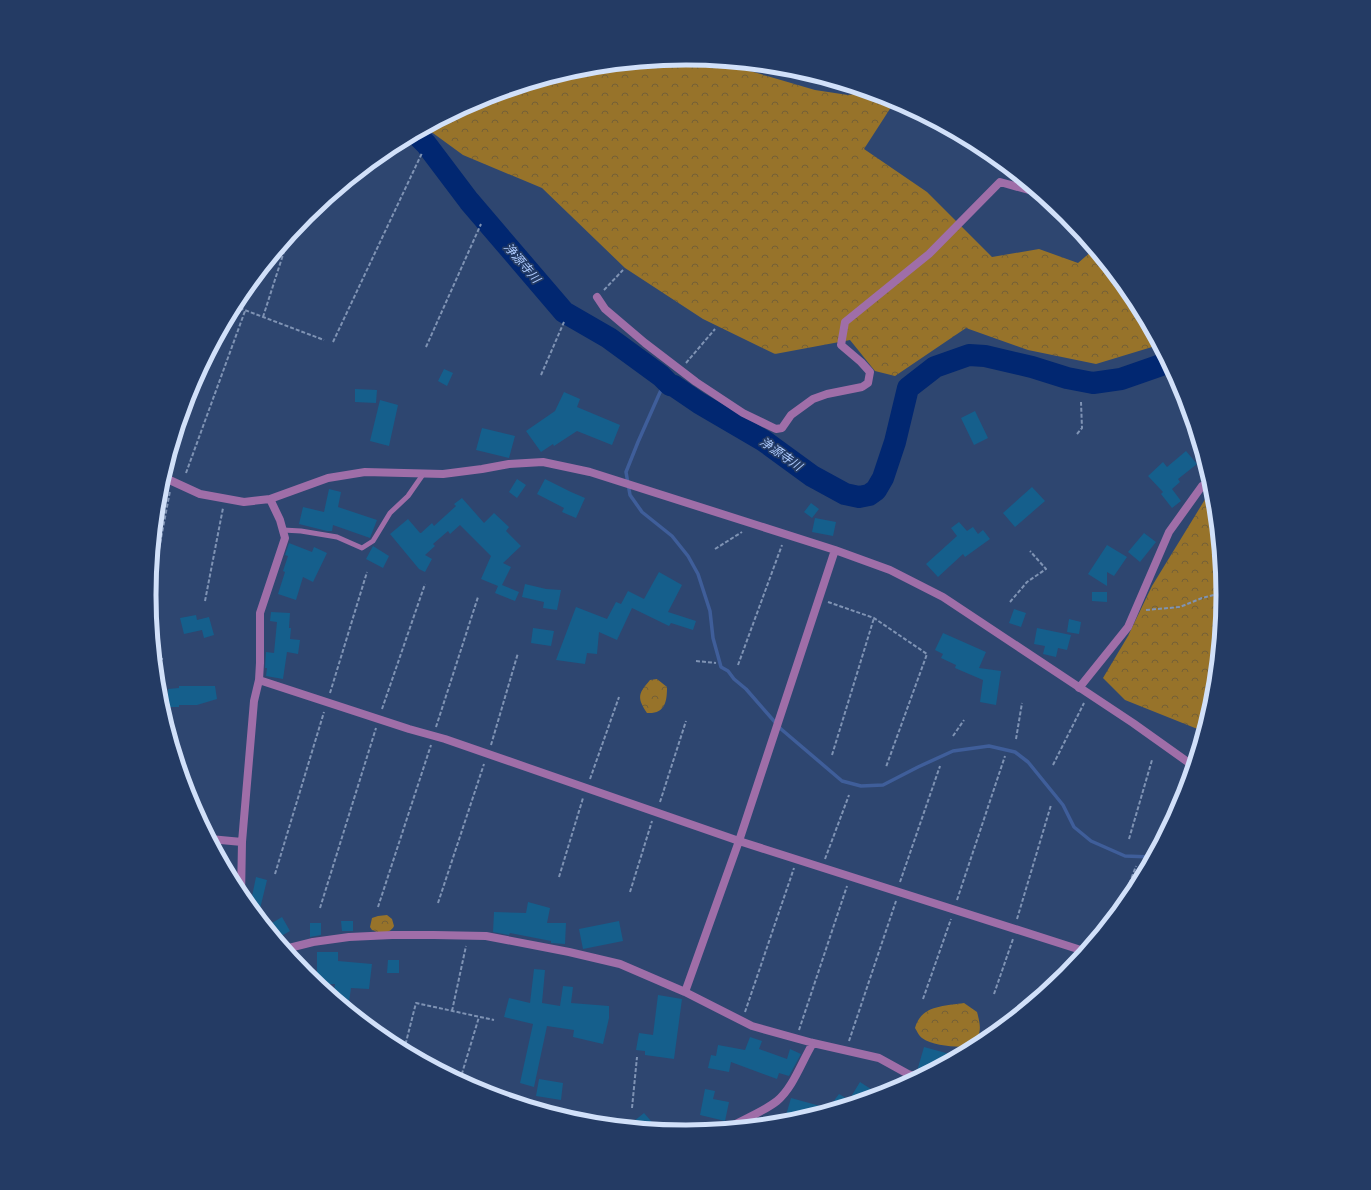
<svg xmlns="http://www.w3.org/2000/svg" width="1371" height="1190" font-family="'Fira Sans Condensed','Noto Sans JP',sans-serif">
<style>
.forest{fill:url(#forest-crowns)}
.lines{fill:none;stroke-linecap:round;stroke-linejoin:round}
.stream{stroke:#3f5e9a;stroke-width:3.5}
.river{stroke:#012771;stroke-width:22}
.building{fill:#155f8c}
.path{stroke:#7f93b4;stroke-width:2;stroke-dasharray:4 2;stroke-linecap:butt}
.lane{stroke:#9f6ea8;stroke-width:5}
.street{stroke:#9f6ea8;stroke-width:8}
.labels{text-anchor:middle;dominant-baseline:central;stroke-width:3.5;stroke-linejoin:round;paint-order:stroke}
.water-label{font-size:12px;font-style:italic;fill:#aecbfe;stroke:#243b64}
.rim{fill:none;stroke:#d1e0f9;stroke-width:5}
</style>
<defs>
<pattern id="forest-crowns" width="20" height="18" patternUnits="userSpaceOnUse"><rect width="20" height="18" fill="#97732a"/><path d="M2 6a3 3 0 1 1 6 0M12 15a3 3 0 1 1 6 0" fill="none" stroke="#746037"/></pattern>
</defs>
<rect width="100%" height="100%" fill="#2e4670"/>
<path class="forest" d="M686 58 748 64 750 71 815 90 848 95 869 92 895 101 864 149 927 192 992 257 1039 249 1078 263 1093 250 1132 297 1155 340 1152 347 1096 364 1028 350 966 328 895 376 875 371 850 340 775 354 703 319 625 268 542 188 463 155 426 128 480 99 581 68Z
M1212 488 1222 595 1212 700 1203 730 1195 728 1125 700 1103 678 1128 636 1152 586Z
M657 679 667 687C667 702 665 714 647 713 636 697 639 693 650 680Z
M387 915 392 919 394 926C390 934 380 934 372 930L370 927 372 918 378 916Z
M964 1003 977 1012C981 1027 982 1033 972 1046 959 1048 933 1046 922 1038 919 1036 917 1031 915 1028 921 1005 945 1006 964 1003Z"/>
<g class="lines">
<path class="stream" d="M665 381 638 442 626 472 630 495 642 512 672 536 688 556 698 574 710 611 713 638 721 667 728 671 734 679 746 689 781 729 842 781 861 786 883 785 918 767 953 751 989 746 1015 752 1028 762 1063 805 1074 827 1091 841 1125 856 1151 857"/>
<path class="river" d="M415 133 426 144 469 201 564 312 609 338 661 376 670 385 674 386 699 403 764 441 812 476 845 494 859 497 869 495 876 490 883 478 895 442 908 388 935 367 969 355 985 356 1032 367 1067 378 1093 383 1121 379 1167 363"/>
</g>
<path class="building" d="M444 369 453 373 447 386 438 381Z
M355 389 377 390 376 403 355 402Z
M564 392 580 399 577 407 620 425 612 445 577 431 554 446 553 444 541 452 526 431 555 411Z
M380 400 398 405 389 446 370 441Z
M975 411 988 438 974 445 961 418Z
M482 428 515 436 509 458 476 450Z
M1186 451 1197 464 1178 479 1180 482 1172 489 1181 501 1172 508 1161 494 1163 492 1148 476 1163 462 1167 467Z
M517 479 526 485 517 498 509 492Z
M545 479 571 492 585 498 576 518 562 512 564 508 537 494Z
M1032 487 1045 501 1015 527 1003 513Z
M329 489 341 492 338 507 377 520 370 538 333 525 332 531H327L299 524 303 507 324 512Z
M462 498 484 523 494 513 509 527 506 531 521 546 503 563 511 567 502 585 519 592 515 601 495 593 498 586 481 579 491 556 460 525 450 534 448 531 433 544 435 546 425 555 432 559 425 572 419 569 390 534 408 519 420 533H421L432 523 434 526 456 506 454 504Z
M811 503 819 509 812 518 804 512Z
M815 518 836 522 833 536 812 532Z
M959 522 967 531 973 527 978 534 983 530 990 539 965 557 963 554 938 577 926 564 957 536 951 528Z
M1144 533 1156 542 1140 562 1128 552Z
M289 543 312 552 314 547 327 553 313 582 303 577 296 600 278 594 285 572 283 571 288 556 285 555Z
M1107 545 1127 557 1114 576 1107 572V586L1088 574Z
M373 546 389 556 383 568 366 559Z
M659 572 682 585 668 612 696 621 693 630 671 623 669 626 632 608 617 640 599 632 597 654 587 653 585 664 556 660 576 607 607 619 616 602 621 604 628 591 644 599Z
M525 584 546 589 561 590 557 610 543 608 544 602 522 597Z
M1092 592H1107V602L1092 601Z
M1014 609 1026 613 1021 627 1009 623Z
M271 612 290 613 289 628H291L290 639 300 640 298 654 287 652 283 679 266 676 267 668H265L266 652 274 653 277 622 270 621Z
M196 615 197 620 209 617 214 635 204 638 202 630 184 634 180 618Z
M1069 619 1081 622 1079 634 1067 632Z
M533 628 554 631 551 646 531 643Z
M1037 628 1071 635 1067 650 1058 648 1056 657 1043 654 1045 646 1034 644Z
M943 633 986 652 979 668 1001 671 996 705 980 702 983 680 955 668 956 665 941 658 943 654 935 650Z
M179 686H215L217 699 197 705H179V707H168V689L179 688Z
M256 877 267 880 258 917 250 906Z
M528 902 550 908 547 923H566L565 944 551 943V941L510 933 509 935 493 932 494 912 526 913Z
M282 917 290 931 276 939 267 926Z
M341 921H353V931H342Z
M619 921 623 941 583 949 579 929Z
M310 923H321V935L310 937Z
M317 952H338V961L372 964 369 989 351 988 348 1009 333 997 335 984H317Z
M388 960H399V973H387Z
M534 969 545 970 542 1003 560 1006 563 986 573 987 571 1003 609 1006V1018L603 1044 573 1037 574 1030 547 1026 534 1087 520 1083 533 1024 504 1017 509 998 530 1003Z
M658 995 682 999 674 1059 645 1055V1051L636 1050 639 1033 653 1035Z
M750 1037 762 1041 759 1049 787 1059 790 1049 801 1054 789 1076 779 1073 777 1079 731 1062 729 1072 708 1068 711 1055 716 1056 718 1045 745 1050Z
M924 1047 957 1056 922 1075 917 1071Z
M539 1079 563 1083 561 1100 536 1096Z
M860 1082 880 1095 841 1106 833 1102 839 1094 849 1100Z
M705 1089 715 1091 713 1099 729 1102 725 1121 700 1115Z
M791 1098 831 1109 790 1122H784Z
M644 1113 658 1129 628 1126Z"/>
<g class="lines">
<path class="path" d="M604 290 623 270
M234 306 324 340
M263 317 289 236
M333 342 422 153
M426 347 481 224
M686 363 715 329
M541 375 564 322
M1077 434 1082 428 1081 402
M186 473 245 311
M715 549 742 532
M205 601 223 508
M149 602 170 491
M828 602 874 618 927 654 886 767
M1010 602 1027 582 1046 569 1030 551
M1146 610 1180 607 1202 598 1222 593
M155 658 163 659
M696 661 716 663
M738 665 782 545
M330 693 367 572
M382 709 425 584
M436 727 478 597
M953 736 964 720
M1016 739 1022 703
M491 745 518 653
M832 755 874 618
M1053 765 1084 703
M590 779 619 697
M660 802 686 721
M1129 839 1152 760
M825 859 849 795
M275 874 324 712
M559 877 583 798
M900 882 940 766
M630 892 652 821
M957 900 1005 756
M438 903 484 764
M1121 906 1136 866
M378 907 431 745
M320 908 376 728
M1017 919 1051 805
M994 994 1013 939
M923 999 951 919
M452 1011 466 946
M745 1012 794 868
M799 1030 847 886
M849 1041 896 901
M404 1050 416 1003 494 1020
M460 1080 479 1017
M632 1108 637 1057"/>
<path class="lane" d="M283 530 301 531 337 537 362 548 373 541 390 513 408 496 424 473"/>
<path class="street" d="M597 297 605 309 645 343 696 382 743 413 776 429 782 428 791 415 813 399 827 394 862 387 868 383 870 372 861 362 841 345 845 322 929 254 1000 182 1036 192
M163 477 200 494 244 502 270 499 328 478 365 472 443 474 482 469 509 464 543 462 590 472 835 550 890 570 943 597 1133 723 1192 765
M259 680 409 729 445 739 739 841 1084 951
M1079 688 1128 627 1169 532 1202 486 1210 483
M210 839 242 842
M241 896 242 842 254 701 259 680 260 663V613L285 538 280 520 270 499
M285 949 313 942 349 937 392 935H434L486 936 569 952 620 964 685 992 752 1026 813 1043 879 1058 908 1074 917 1077
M685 992 739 841 835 550
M728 1128C744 1119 763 1112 777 1101 793 1088 802 1061 813 1043"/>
</g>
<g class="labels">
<g class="water-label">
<text transform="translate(522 263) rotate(49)">浄源寺川</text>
<text transform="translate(781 454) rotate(35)">浄源寺川</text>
</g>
</g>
<path d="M0 0H1371V1190H0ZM156 595a530 530 0 1 1 1060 0a530 530 0 1 1-1060 0Z" fill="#243b64" fill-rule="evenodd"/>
<path class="rim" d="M156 595a530 530 0 1 1 1060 0a530 530 0 1 1-1060 0Z"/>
</svg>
